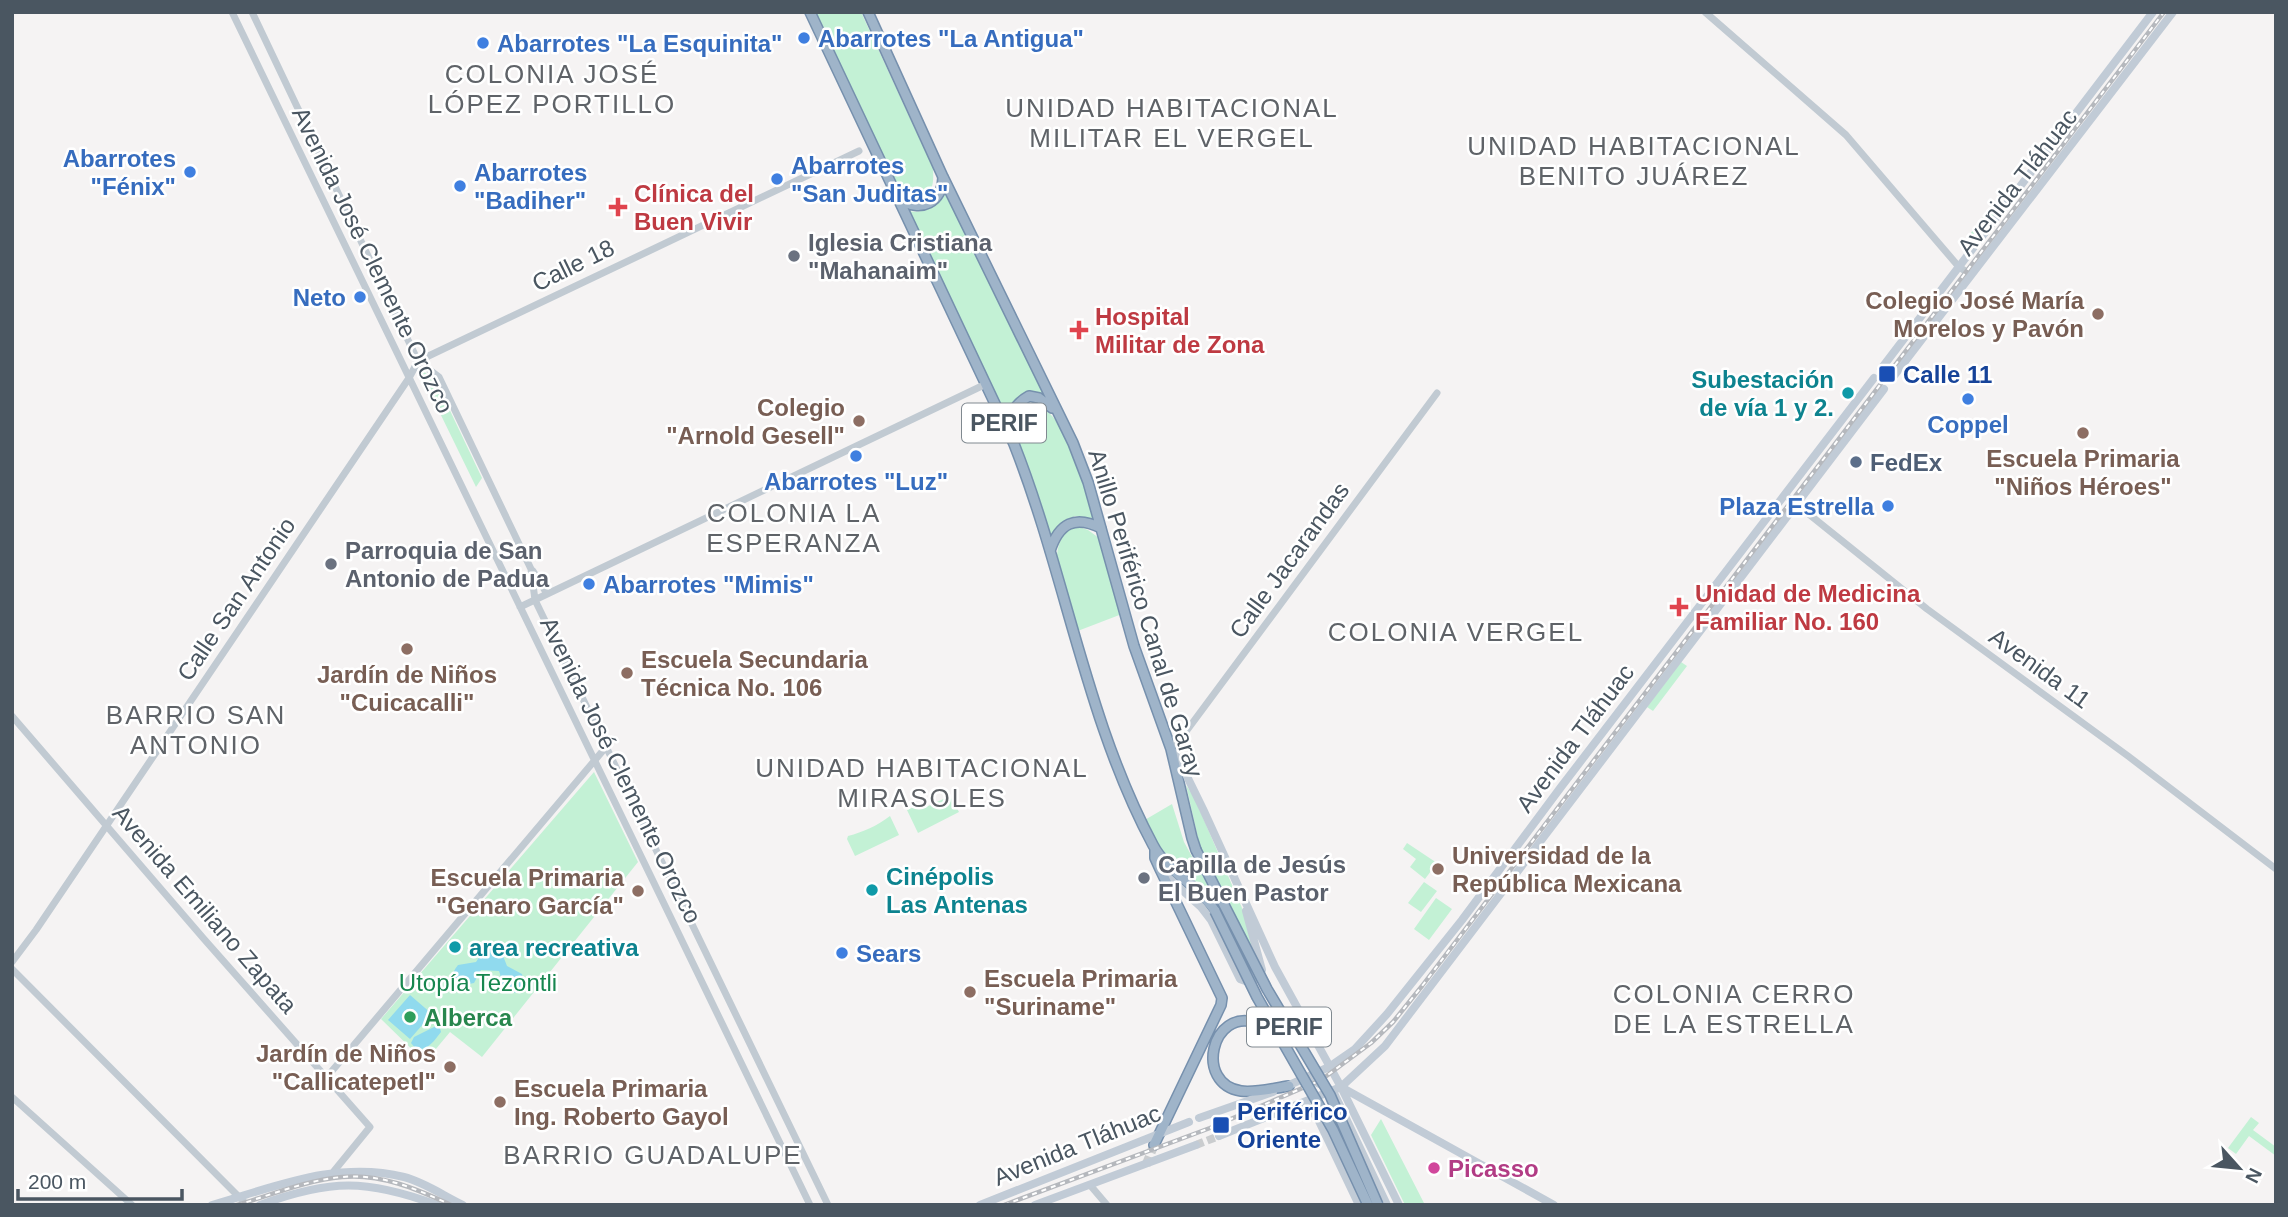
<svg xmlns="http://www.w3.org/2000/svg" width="2288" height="1217" font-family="Arial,sans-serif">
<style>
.green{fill:#c3f1d5}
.water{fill:#90daee}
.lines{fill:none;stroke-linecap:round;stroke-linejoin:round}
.secondary-tunnel{stroke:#caccce;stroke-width:8;stroke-dasharray:8 4;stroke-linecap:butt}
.trunk-tunnel{stroke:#caccce;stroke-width:9;stroke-dasharray:9 4.5;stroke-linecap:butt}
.trunk-casing{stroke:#7690ad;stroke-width:12}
.tertiary{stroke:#c1cad2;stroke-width:7}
.secondary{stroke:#c1cbd6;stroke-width:8}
.trunk{stroke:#9fb4c9;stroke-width:9}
.rail-casing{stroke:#b5b8bd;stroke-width:4.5}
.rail{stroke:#fff;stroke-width:2;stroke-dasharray:5;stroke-linecap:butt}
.trunk-bridge-casing{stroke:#7690ad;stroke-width:12;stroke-linecap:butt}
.trunk-bridge{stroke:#9fb4c9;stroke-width:9}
.shop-dot{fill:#3f7fe0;stroke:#fff;stroke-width:2.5}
.health-dot{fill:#e0444e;stroke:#fff;stroke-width:2.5}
.worship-dot{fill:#6b7280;stroke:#fff;stroke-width:2.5}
.education-dot{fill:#8d6e63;stroke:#fff;stroke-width:2.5}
.transit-dot{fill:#1a4fb4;stroke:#fff;stroke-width:2.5}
.culture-dot{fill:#0f9aa8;stroke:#fff;stroke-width:2.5}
.service-dot{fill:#5c6f8a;stroke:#fff;stroke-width:2.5}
.leisure-dot{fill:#2e9e5b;stroke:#fff;stroke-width:2.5}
.hotel-dot{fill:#d1479c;stroke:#fff;stroke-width:2.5}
.labels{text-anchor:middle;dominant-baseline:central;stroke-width:5;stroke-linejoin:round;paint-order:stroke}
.shield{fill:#fff;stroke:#808990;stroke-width:2}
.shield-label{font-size:23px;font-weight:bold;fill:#4a5661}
.shop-label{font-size:24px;font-weight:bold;fill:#366cbe;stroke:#fff;text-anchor:start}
.street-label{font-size:24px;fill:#4a5661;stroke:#fff}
.health-label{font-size:24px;font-weight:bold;fill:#be3a42;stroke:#fff;text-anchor:start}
.worship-label{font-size:24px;font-weight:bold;fill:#5b616d;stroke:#fff;text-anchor:start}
.education-label{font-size:24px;font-weight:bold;fill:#785e54;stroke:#fff;text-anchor:end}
.transit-label{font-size:24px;font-weight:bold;fill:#164399;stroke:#fff;text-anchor:start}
.culture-label{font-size:24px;font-weight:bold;fill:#0d838f;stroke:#fff;text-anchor:start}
.service-label{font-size:24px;font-weight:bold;fill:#4e5e75;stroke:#fff;text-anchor:start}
.park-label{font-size:24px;fill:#17864f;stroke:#fff}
.leisure-label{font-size:24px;font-weight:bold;fill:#27864d;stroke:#fff;text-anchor:start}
.hotel-label{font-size:24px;font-weight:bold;fill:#b23c85;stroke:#fff;text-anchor:start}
.neighbourhood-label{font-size:26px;letter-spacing:2px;fill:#5f6368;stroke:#fff}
</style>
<rect width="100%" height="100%" fill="#f5f3f3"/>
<path class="green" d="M809 12H861L933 168C934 185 933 193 918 202L897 193Z
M943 186 1045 397 1028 395 1007 419 903 210C922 215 941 209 943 186Z
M1993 204 2000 209 1968 251 1961 246Z
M418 368 435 379 482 478 476 487Z
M1030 408C1035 409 1042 408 1046 411 1067 422 1089 499 1096 523L1093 520 1075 516 1060 525 1050 539C1041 513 1013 450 1018 426 1019 417 1023 413 1030 408Z
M1074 525 1088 530 1099 538 1122 614 1075 632C1065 602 1040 547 1074 525Z
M1681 662 1687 666 1653 711 1647 707Z
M594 772 638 862 482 1057 450 1032 425 1062 381 1019Z
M1186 785 1194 797 1242 908 1256 962 1200 847Z
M950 796 959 812 918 833 907 810 914 807H926Z
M1172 804 1184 842 1219 906 1158 847 1143 821Z
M890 816 899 835 855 856 847 839 848 836C863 832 877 826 890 816Z
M1407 843 1437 863 1425 879 1410 867 1416 859 1403 849Z
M1424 882 1437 891 1421 912 1408 903Z
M1436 898 1452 909 1429 940 1414 929Z
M2251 1117 2259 1123 2253 1130 2276 1147V1156L2249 1136 2236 1154 2228 1148Z
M1381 1119 1425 1205H1405L1371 1135Z"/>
<path class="water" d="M491 946 500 948 507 966 522 974 524 984 517 993C497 991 504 983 499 971L481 970 474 983 459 986C451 978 451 974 458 965L476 962 486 947Z
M410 995 432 1014 410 1039 388 1020Z
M436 1026 440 1028 441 1032C434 1041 429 1049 417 1050L411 1043 414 1037Z"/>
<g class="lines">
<path class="secondary-tunnel" d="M1196 1145 1219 1136"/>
<path class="trunk-tunnel" d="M1146 1165 1154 1145"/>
<defs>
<path id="trunk" d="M810 12 1014 444C1066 576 1086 720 1153 845 1167 872 1199 886 1215 911
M868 12 943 177 1073 443 1088 482 1134 646 1171 749 1192 838 1196 850
M900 199C920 214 943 202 943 177
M1011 431C1008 414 1015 404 1029 396L1039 398 1052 408
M1050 551C1059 523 1075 515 1101 528
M1276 1033C1270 1029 1264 1025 1257 1023 1211 1007 1194 1084 1241 1091 1256 1093 1274 1088 1289 1086
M1154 1145 1221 1005 1222 998 1160 869 1155 858V849"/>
</defs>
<use href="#trunk" class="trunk-casing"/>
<path class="tertiary" d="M232 12 810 1205
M252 12 418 361 439 377 531 569 535 600 828 1205
M1705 12 1846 135 1959 267 1970 274
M1785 495 1927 609 2128 756 2276 869
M533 571 547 594
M520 607 986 384
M12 716 204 939 370 1127 334 1171
M1170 747 1179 741 1437 393
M12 962 36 930 409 378 418 361 859 151
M12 969 247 1205
M326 1078 606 747
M12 1097 132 1205
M1090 1185 1107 1205"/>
<path class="secondary" d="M1881 369 2153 12
M1893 377 2173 12
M1172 751 1179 760 1203 809 1275 967 1341 1087 1399 1205
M1162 872 1201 907 1211 920 1240 979C1251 984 1257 982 1262 970L1246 911
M1308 1078 1333 1091 1387 1205
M1285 1087 1329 1067 1355 1049 1387 1014 1462 920 1561 787 1874 378
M1341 1087 1554 1205
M1305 1103 1318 1119 1359 1205
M1199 1118 1273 1092
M1219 1136 1341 1087 1385 1046 1884 389
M212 1205C275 1187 337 1160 404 1177 424 1182 444 1196 463 1205
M260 1205C330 1179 367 1179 437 1205
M980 1205 1189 1122
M1035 1205 1196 1145"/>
<use href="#trunk" class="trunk"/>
<defs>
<path id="rail" d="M237 1205C271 1195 307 1180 342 1177 380 1173 417 1189 451 1205
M1004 1205 1210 1128 1321 1080 1371 1043 1393 1022 1422 986 2164 12"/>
</defs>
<use href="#rail" class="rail-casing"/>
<use href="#rail" class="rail"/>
<defs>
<path id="trunk-bridge" d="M1196 850 1267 989 1330 1095 1378 1205
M1215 911 1257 997 1333 1130 1368 1205"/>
</defs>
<use href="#trunk-bridge" class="trunk-bridge-casing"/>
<use href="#trunk-bridge" class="trunk-bridge"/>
</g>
<g class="shop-dot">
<circle cx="804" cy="38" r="7"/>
<circle cx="483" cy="43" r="7"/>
<circle cx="190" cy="172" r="7"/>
<circle cx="777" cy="179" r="7"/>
<circle cx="460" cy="186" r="7"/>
<circle cx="360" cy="297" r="7"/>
<circle cx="1968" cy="399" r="7"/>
<circle cx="856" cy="456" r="7"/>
<circle cx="1888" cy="506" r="7"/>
<circle cx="589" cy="584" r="7"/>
<circle cx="842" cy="953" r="7"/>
</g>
<g class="health-dot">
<path d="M614.5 196.5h7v7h7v7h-7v7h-7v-7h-7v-7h7z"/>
<path d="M1075.5 319.5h7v7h7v7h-7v7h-7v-7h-7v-7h7z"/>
<path d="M1675.5 596.5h7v7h7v7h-7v7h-7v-7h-7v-7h7z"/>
</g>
<g class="worship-dot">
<circle cx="794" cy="256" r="7"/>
<circle cx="331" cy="564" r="7"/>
<circle cx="1144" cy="878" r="7"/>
</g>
<g class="education-dot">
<circle cx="2098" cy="314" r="7"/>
<circle cx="859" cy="421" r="7"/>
<circle cx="2083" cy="433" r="7"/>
<circle cx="407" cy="649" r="7"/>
<circle cx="627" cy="673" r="7"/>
<circle cx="1438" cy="869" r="7"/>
<circle cx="638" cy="891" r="7"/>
<circle cx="970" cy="992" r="7"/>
<circle cx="450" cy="1067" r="7"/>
<circle cx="500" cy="1102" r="7"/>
</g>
<g class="transit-dot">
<rect x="1878" y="365" width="18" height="18" rx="3.5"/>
<rect x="1212" y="1116" width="18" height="18" rx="3.5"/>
</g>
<g class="culture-dot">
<circle cx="1848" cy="393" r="7"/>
<circle cx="872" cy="890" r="7"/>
<circle cx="455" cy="947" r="7"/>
</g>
<circle class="service-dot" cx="1856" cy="462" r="7"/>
<circle class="leisure-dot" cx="410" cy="1017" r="7"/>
<circle class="hotel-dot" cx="1434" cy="1168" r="7"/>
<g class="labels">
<g class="shield">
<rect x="962" y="403.5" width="84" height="39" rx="5"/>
<rect x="1247" y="1007.5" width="84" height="39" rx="5"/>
</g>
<g class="shield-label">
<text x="1004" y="423">PERIF</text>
<text x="1289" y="1027">PERIF</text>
</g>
<g class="shop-label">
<text x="818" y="38">Abarrotes "La Antigua"</text>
<text x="497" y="43">Abarrotes "La Esquinita"</text>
<text x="176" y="158" text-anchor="end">Abarrotes<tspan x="176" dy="28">"Fénix"</tspan></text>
<text x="791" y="165">Abarrotes<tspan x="791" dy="28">"San Juditas"</tspan></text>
<text x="474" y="172">Abarrotes<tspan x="474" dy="28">"Badiher"</tspan></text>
<text x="346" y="297" text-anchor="end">Neto</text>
<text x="1968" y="424" text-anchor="middle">Coppel</text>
<text x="856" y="481" text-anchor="middle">Abarrotes "Luz"</text>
<text x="1874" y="506" text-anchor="end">Plaza Estrella</text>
<text x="603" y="584">Abarrotes "Mimis"</text>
<text x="856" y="953">Sears</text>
</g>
<g class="street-label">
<text transform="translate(2017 182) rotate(-52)">Avenida Tláhuac</text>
<text transform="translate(373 260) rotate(64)">Avenida José Clemente Orozco</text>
<text transform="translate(573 265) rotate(-26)">Calle 18</text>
<text transform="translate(1289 560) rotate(-54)">Calle Jacarandas</text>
<text transform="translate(236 599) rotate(-56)">Calle San Antonio</text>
<text transform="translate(1146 613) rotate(73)">Anillo Periférico Canal de Garay</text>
<text transform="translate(2040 668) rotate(36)">Avenida 11</text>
<text transform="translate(1575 738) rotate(-53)">Avenida Tláhuac</text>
<text transform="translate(621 770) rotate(64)">Avenida José Clemente Orozco</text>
<text transform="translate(205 909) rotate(49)">Avenida Emiliano Zapata</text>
<text transform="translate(1077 1145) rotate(-22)">Avenida Tláhuac</text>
</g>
<g class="health-label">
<text x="634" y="193">Clínica del<tspan x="634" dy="28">Buen Vivir</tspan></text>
<text x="1095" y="316">Hospital<tspan x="1095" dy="28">Militar de Zona</tspan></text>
<text x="1695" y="593">Unidad de Medicina<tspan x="1695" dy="28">Familiar No. 160</tspan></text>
</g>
<g class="worship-label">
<text x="808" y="242">Iglesia Cristiana<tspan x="808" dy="28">"Mahanaim"</tspan></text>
<text x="345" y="550">Parroquia de San<tspan x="345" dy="28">Antonio de Padua</tspan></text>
<text x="1158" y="864">Capilla de Jesús<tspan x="1158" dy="28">El Buen Pastor</tspan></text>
</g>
<g class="education-label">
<text x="2084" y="300">Colegio José María<tspan x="2084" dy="28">Morelos y Pavón</tspan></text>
<text x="845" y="407">Colegio<tspan x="845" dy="28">"Arnold Gesell"</tspan></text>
<text x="2083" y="458" text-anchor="middle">Escuela Primaria<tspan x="2083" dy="28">"Niños Héroes"</tspan></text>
<text x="641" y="659" text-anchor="start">Escuela Secundaria<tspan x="641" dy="28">Técnica No. 106</tspan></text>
<text x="407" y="674" text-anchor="middle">Jardín de Niños<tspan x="407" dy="28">"Cuicacalli"</tspan></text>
<text x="1452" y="855" text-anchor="start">Universidad de la<tspan x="1452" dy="28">República Mexicana</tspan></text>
<text x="624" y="877">Escuela Primaria<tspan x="624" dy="28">"Genaro García"</tspan></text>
<text x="984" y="978" text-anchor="start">Escuela Primaria<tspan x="984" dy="28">"Suriname"</tspan></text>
<text x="436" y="1053">Jardín de Niños<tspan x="436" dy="28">"Callicatepetl"</tspan></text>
<text x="514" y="1088" text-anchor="start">Escuela Primaria<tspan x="514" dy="28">Ing. Roberto Gayol</tspan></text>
</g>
<g class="transit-label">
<text x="1903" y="374">Calle 11</text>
<text x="1237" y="1111">Periférico<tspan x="1237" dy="28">Oriente</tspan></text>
</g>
<g class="culture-label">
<text x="1834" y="379" text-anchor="end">Subestación<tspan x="1834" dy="28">de vía 1 y 2.</tspan></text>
<text x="886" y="876">Cinépolis<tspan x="886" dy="28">Las Antenas</tspan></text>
<text x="469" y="947">area recreativa</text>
</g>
<g class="service-label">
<text x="1870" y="462">FedEx</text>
</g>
<g class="park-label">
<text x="478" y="982">Utopía Tezontli</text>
</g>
<g class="leisure-label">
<text x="424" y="1017">Alberca</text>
</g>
<g class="hotel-label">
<text x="1448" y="1168">Picasso</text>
</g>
<g class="neighbourhood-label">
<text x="552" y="74">COLONIA JOSÉ<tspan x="552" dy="30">LÓPEZ PORTILLO</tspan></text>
<text x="1172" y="108">UNIDAD HABITACIONAL<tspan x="1172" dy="30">MILITAR EL VERGEL</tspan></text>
<text x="1634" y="146">UNIDAD HABITACIONAL<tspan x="1634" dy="30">BENITO JUÁREZ</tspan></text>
<text x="794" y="513">COLONIA LA<tspan x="794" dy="30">ESPERANZA</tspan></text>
<text x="1456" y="632">COLONIA VERGEL</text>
<text x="196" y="715">BARRIO SAN<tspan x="196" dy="30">ANTONIO</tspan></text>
<text x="922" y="768">UNIDAD HABITACIONAL<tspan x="922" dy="30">MIRASOLES</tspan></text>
<text x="1734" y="994">COLONIA CERRO<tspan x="1734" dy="30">DE LA ESTRELLA</tspan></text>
<text x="653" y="1155">BARRIO GUADALUPE</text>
</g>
</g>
<rect width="2288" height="1217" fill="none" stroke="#4a5661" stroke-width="28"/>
<g transform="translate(2239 1168) rotate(117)" stroke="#ffffff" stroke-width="5" paint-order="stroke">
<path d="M0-5L12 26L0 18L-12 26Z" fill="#4a5661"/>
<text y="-10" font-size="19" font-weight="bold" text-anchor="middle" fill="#4a5661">N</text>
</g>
<path d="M18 1189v10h164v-10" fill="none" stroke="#4a5661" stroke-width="3.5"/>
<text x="28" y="1189" font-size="21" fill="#4a5661" stroke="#ffffff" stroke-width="5" paint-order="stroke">200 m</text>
</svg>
